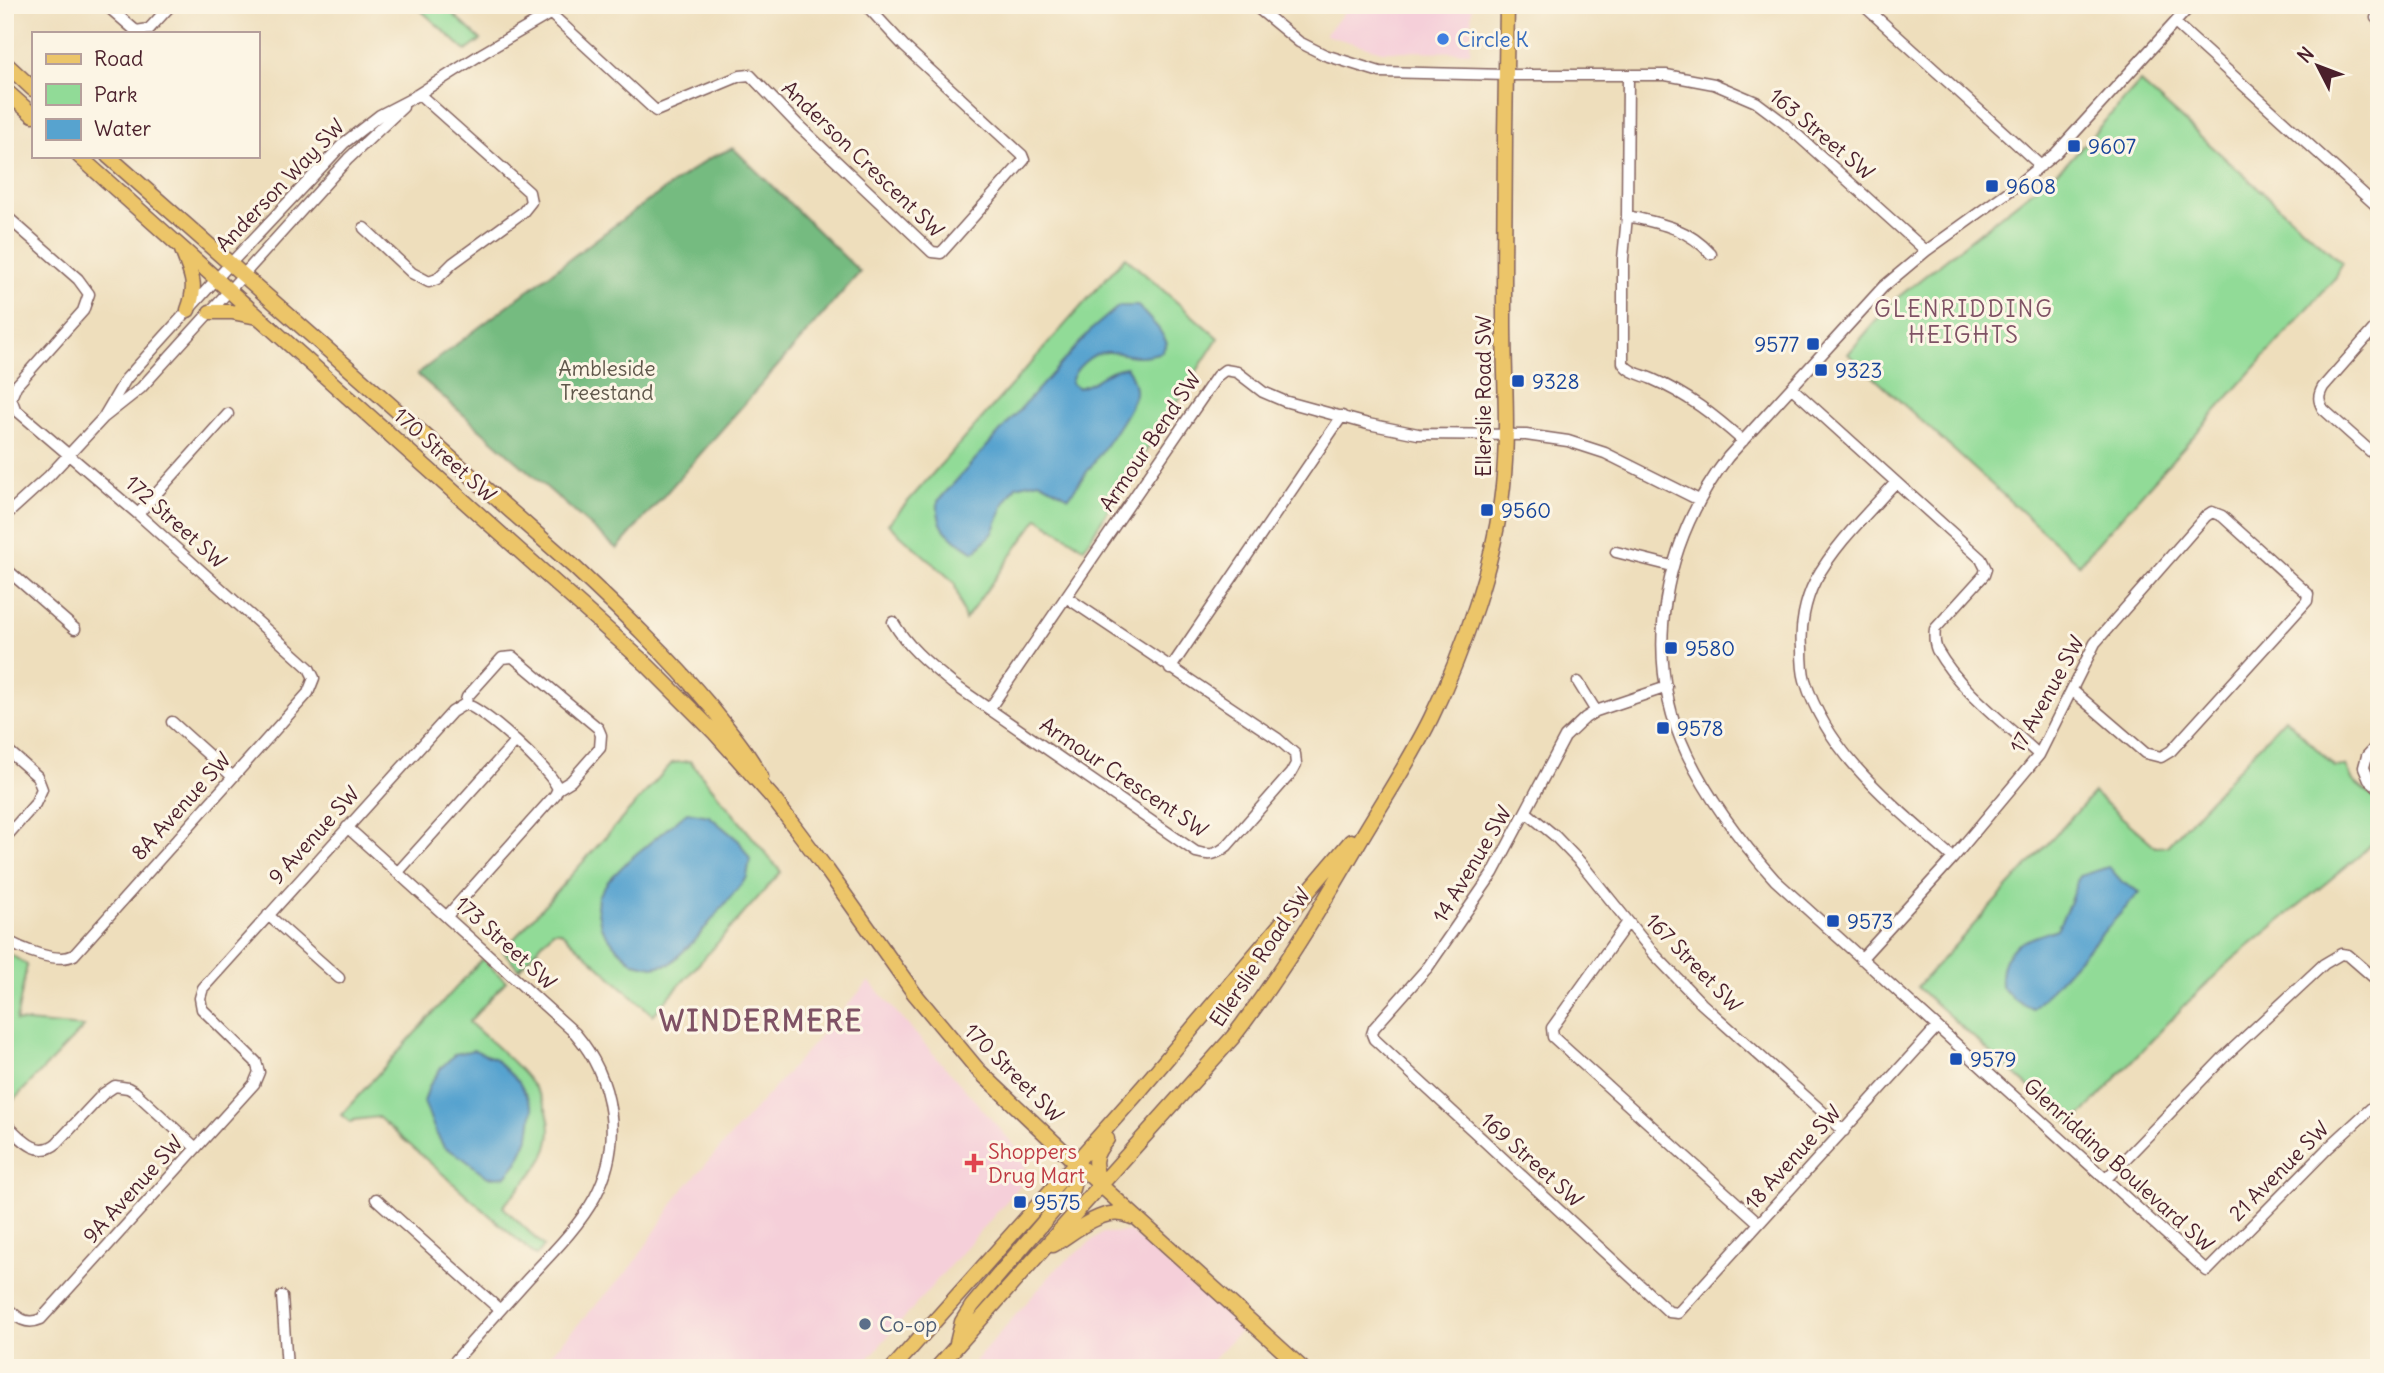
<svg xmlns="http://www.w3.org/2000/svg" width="2384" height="1373" font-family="Delius,sans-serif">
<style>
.built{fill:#f5cfd9}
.green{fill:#91db97;stroke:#6e7d61;stroke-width:2}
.forest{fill:#74bb80;stroke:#5f6d56;stroke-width:2}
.water{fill:#57a3cf;stroke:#50617d;stroke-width:2}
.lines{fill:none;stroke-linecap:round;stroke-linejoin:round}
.minor-casing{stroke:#83625e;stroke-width:13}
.major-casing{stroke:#83625e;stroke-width:17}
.minor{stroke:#fff;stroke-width:10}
.major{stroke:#ecc569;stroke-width:14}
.shop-dot{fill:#3f7fe0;stroke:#fcf5e5;stroke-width:2.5}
.transit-dot{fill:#1a4fb4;stroke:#fcf5e5;stroke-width:2.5}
.health-dot{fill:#e0444e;stroke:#fcf5e5;stroke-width:2.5}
.service-dot{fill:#5c6f8a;stroke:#fcf5e5;stroke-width:2.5}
.labels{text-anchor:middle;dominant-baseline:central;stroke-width:6;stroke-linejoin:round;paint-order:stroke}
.shop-label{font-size:21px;fill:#366cbe;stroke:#fcf5e5;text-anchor:start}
.street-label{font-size:21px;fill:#4a1f2b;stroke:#fcf5e5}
.transit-label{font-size:21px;fill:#164399;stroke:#fcf5e5;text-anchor:start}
.park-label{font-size:21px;fill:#5f574b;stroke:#fcf5e5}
.health-label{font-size:21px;fill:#be3a42;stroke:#fcf5e5;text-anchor:start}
.service-label{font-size:21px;fill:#4e5e75;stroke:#fcf5e5;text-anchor:start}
.neighbourhood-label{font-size:23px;letter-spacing:2px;fill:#7f5265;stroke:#fcf5e5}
.district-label{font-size:28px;font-weight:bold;letter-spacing:2px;fill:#7f5265;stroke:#fcf5e5}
</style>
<rect width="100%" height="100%" fill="#fcf5e5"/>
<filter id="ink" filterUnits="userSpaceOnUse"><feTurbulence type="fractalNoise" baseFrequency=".0143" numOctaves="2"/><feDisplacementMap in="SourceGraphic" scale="14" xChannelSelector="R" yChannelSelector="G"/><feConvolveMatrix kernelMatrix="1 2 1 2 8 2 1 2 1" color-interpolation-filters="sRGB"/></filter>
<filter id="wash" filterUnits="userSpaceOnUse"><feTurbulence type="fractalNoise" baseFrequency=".00686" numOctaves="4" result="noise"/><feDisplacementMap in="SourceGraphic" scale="28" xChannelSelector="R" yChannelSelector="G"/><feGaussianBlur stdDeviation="1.57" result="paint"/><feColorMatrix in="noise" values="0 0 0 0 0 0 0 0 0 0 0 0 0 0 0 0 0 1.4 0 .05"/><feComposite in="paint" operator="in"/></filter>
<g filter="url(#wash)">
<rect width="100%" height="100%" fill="#eedebc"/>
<path class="built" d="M1351 5H1472L1470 52 1382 51 1325 35Z
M869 981 1023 1155 1027 1178 860 1368H538L633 1265 680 1193Z
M1130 1232 1242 1329 1205 1368H969L1057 1268 1102 1233Z"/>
<path class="green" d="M415 5H443L481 40 466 51Z
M2140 82 2342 263 2336 277 2079 564 1848 354 1892 302 2067 163Z
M1125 257 1218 338 1084 548 1038 518 965 620 954 582 888 524Z
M2285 718 2335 767 2346 766 2353 781 2379 802V836L2359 856 2227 964 2184 1006 2072 1125 1917 987 2094 793 2156 847 2167 846Z
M690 761 781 872 653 1015 560 931H553L519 969 503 951 672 763Z
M5 951 27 965 16 1021 84 1027 8 1106 5 1104Z
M482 959 506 981 469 1022C506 1057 579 1107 538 1166 528 1180 514 1193 503 1207L544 1246 536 1256 378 1117 354 1120 351 1123 341 1115Z"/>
<path class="forest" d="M733 148 860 272 617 549 417 374 627 216 708 159Z"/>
<path class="water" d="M1119 306H1138L1159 329 1167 343 1162 352C1155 354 1147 356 1140 356 1129 357 1118 351 1107 352 1091 353 1074 368 1071 383L1078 388C1097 384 1105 369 1126 367 1131 373 1136 386 1135 393 1134 411 1081 479 1069 497L1039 481 1016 486 1004 504 993 533 974 552C951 536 936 532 938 501L1092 329Z
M687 812 709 816 739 841 750 859 747 877 697 938 670 964 653 967 634 963 615 946 601 927 597 907 598 896 609 880 630 859Z
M2109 867 2123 883 2140 892 2033 1009 2013 999 2001 986C1999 944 2024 941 2057 929L2068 907 2079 876Z
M474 1050 494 1058 519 1082 533 1108 529 1136 517 1163 506 1176 488 1177 463 1158 444 1147 436 1133 424 1102 429 1086 441 1068 455 1054Z"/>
</g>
<g filter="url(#ink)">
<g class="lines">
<defs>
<path id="minor" d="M106 5 136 31 149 29 171 5
M1254 5 1299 42 1325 55 1380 72 1508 75H1666L1714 84 1756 102 1784 123 1926 251
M1863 5 2041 166
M2191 5 2056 153 2012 189 1926 251 1883 287 1728 457C1664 541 1640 655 1687 754 1709 800 1741 842 1775 880L2207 1271 2328 1148 2379 1101
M550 13 656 111 740 76 750 75 798 125 932 252 941 253 1024 160 1022 155 905 47 866 5
M2376 18 2379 16
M2175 23 2379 208
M1628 75 1627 216 1623 259V363C1629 373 1641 374 1652 379 1687 394 1715 416 1743 441
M5 215 78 279 89 294 83 311 16 386 11 398 15 409 138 514 309 668 314 678 308 693 74 955C58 964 20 949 5 939
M1627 216C1660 223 1688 228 1711 254
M364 228 412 273 429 282 437 279 453 263 523 212 531 202 529 192 419 94
M2379 323 2323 387C2318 396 2318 400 2323 409L2379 459
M1792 388 1981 559 1986 569 1984 575 1935 629C1934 637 1934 643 1937 650 1961 692 2005 723 2039 755
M103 418 126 379 230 264 344 143 380 115 409 100 483 53 565 5
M1896 482C1868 513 1835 544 1815 581 1805 601 1800 626 1802 648 1802 658 1802 670 1805 680 1828 756 1896 807 1953 858
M138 514 228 414
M5 516 49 476 103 418 141 388 348 159 403 107
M1616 552 1672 566
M5 568 75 629
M893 622C908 648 930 665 953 684L1196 852C1210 856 1216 855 1227 846L1291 773 1296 764 1295 754 1278 739 1066 597
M1170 669 1342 416
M1578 682 1596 711
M1667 687 1596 711 1585 718 1565 737 1493 873 1428 967 1374 1028 1372 1034 1374 1039 1669 1312 1678 1313 1937 1027
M465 704C484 709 552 771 558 789
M990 708 1217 376 1225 370 1237 372 1263 392 1284 401 1368 424 1418 434 1526 435 1568 441 1605 453 1699 500
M172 722 233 777
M2379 743 2367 756 2364 767 2369 779 2379 788
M5 748 37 776 42 789 35 804 5 838
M1526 812 1555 836 1580 862 1655 955 1702 1004 1844 1131
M347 827 575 1033C614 1079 624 1142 595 1197 578 1228 551 1254 527 1280 501 1309 475 1338 449 1368
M398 872 515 742
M268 915 339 978
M447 916 555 795 558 789 571 781 600 748 601 735 598 728 513 657 502 658 467 697 465 704
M1628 922 1552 1028 1553 1037 1759 1223
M1861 959 1953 858 2039 755 2095 643 2206 516 2212 512 2222 516 2308 594 2307 601 2171 751 2161 757 2145 753 2073 691
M5 1123C20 1137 37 1160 57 1143L103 1094 115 1086 128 1088 135 1092 196 1148
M2106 1179 2223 1058 2324 964 2341 954 2348 955 2379 982
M376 1199 500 1310
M282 1296 287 1368
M5 1306C17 1317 25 1326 41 1319L254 1084 259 1072 256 1062 202 1009 200 998 203 988 452 712 465 704"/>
<path id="major" d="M5 63 33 89
M5 90 33 115
M79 156 647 665 715 733 772 797 827 870 914 993 978 1070 1075 1162 1302 1368
M108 156 572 565C620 610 668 656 711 707 729 730 747 751 761 777
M182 250C191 275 198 283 188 310
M210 312H232L257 317
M1100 1184C1093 1163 1092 1157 1107 1139
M1053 1245C1076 1231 1105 1204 1132 1217
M957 1343 962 1322 972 1306 1072 1189 1077 1170 1075 1162
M893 1368 1142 1088 1351 841
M937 1368 1233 1037C1280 976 1320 909 1359 842 1383 801 1410 761 1431 718 1464 650 1495 562 1503 486 1509 431 1504 376 1504 321 1504 216 1505 110 1507 5"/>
</defs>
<use href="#minor" class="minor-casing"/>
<use href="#major" class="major-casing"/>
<use href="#minor" class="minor"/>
<use href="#major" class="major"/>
</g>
</g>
<circle class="shop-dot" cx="1443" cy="39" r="7"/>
<g class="transit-dot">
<rect x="2067" y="139" width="14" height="14" rx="3.5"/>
<rect x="1985" y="179" width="14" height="14" rx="3.5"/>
<rect x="1806" y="337" width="14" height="14" rx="3.5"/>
<rect x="1814" y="363" width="14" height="14" rx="3.5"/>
<rect x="1511" y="374" width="14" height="14" rx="3.5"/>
<rect x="1480" y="503" width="14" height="14" rx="3.5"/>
<rect x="1664" y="641" width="14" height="14" rx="3.5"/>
<rect x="1656" y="721" width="14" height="14" rx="3.5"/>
<rect x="1826" y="914" width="14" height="14" rx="3.5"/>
<rect x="1949" y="1052" width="14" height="14" rx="3.5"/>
<rect x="1013" y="1195" width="14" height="14" rx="3.5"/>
</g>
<path class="health-dot" d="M970.5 1152.5h7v7h7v7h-7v7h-7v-7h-7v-7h7z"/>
<circle class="service-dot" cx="865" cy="1324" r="7"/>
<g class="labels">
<g class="shop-label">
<text x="1457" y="39">Circle K</text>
</g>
<g class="street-label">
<text transform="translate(1822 134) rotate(40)">163 Street SW</text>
<text transform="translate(863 159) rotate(44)">Anderson Crescent SW</text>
<text transform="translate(280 185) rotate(-46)">Anderson Way SW</text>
<text transform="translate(1483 396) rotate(-90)">Ellerslie Road SW</text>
<text transform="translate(1150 441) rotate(-56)">Armour Bend SW</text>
<text transform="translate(445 455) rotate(42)">170 Street SW</text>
<text transform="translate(176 522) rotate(42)">172 Street SW</text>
<text transform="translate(2047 694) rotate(-61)">17 Avenue SW</text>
<text transform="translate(1124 777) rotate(34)">Armour Crescent SW</text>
<text transform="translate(181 806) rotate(-48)">8A Avenue SW</text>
<text transform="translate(314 835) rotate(-48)">9 Avenue SW</text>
<text transform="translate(1472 864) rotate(-59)">14 Avenue SW</text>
<text transform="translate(506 943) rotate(42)">173 Street SW</text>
<text transform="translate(1260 957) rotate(-56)">Ellerslie Road SW</text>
<text transform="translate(1694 963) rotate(46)">167 Street SW</text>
<text transform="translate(1014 1073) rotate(45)">170 Street SW</text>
<text transform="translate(1793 1157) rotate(-48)">18 Avenue SW</text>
<text transform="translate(1532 1160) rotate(42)">169 Street SW</text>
<text transform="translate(2119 1165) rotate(42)">Glenridding Boulevard SW</text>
<text transform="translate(2279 1171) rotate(-45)">21 Avenue SW</text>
<text transform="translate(133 1189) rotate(-48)">9A Avenue SW</text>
</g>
<g class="transit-label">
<text x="2088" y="146">9607</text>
<text x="2006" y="186">9608</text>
<text x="1799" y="344" text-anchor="end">9577</text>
<text x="1835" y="370">9323</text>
<text x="1532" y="381">9328</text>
<text x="1501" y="510">9560</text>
<text x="1685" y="648">9580</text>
<text x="1677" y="728">9578</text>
<text x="1847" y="921">9573</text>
<text x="1970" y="1059">9579</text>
<text x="1034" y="1202">9575</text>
</g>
<g class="park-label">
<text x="607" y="368">Ambleside<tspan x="607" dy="24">Treestand</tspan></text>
</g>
<g class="health-label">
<text x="988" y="1151">Shoppers<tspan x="988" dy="24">Drug Mart</tspan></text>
</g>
<g class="service-label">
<text x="879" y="1324">Co-op</text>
</g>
<g class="neighbourhood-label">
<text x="1964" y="308">GLENRIDDING<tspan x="1964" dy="26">HEIGHTS</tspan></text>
</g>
<g class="district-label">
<text x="761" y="1021">WINDERMERE</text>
</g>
</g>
<rect width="2384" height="1373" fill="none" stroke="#fcf5e5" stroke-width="28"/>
<rect x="32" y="32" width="228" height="126" fill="#fcf5e5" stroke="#b59f9b" stroke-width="2"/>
<rect x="46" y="54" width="35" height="10" fill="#ecc569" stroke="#b59f9b" stroke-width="2"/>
<text x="94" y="66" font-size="21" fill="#4a1f2b">Road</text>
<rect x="46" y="84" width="35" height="21" fill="#91db97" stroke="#b59f9b" stroke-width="2"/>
<text x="94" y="102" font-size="21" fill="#4a1f2b">Park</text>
<rect x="46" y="119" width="35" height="21" fill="#57a3cf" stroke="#b59f9b" stroke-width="2"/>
<text x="94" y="136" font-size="21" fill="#4a1f2b">Water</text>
<g transform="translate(2318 66) rotate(312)" stroke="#fcf5e5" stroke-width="5" paint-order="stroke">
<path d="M0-5L12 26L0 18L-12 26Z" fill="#4a1f2b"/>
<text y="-10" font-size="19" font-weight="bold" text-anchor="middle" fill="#4a1f2b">N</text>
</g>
</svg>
